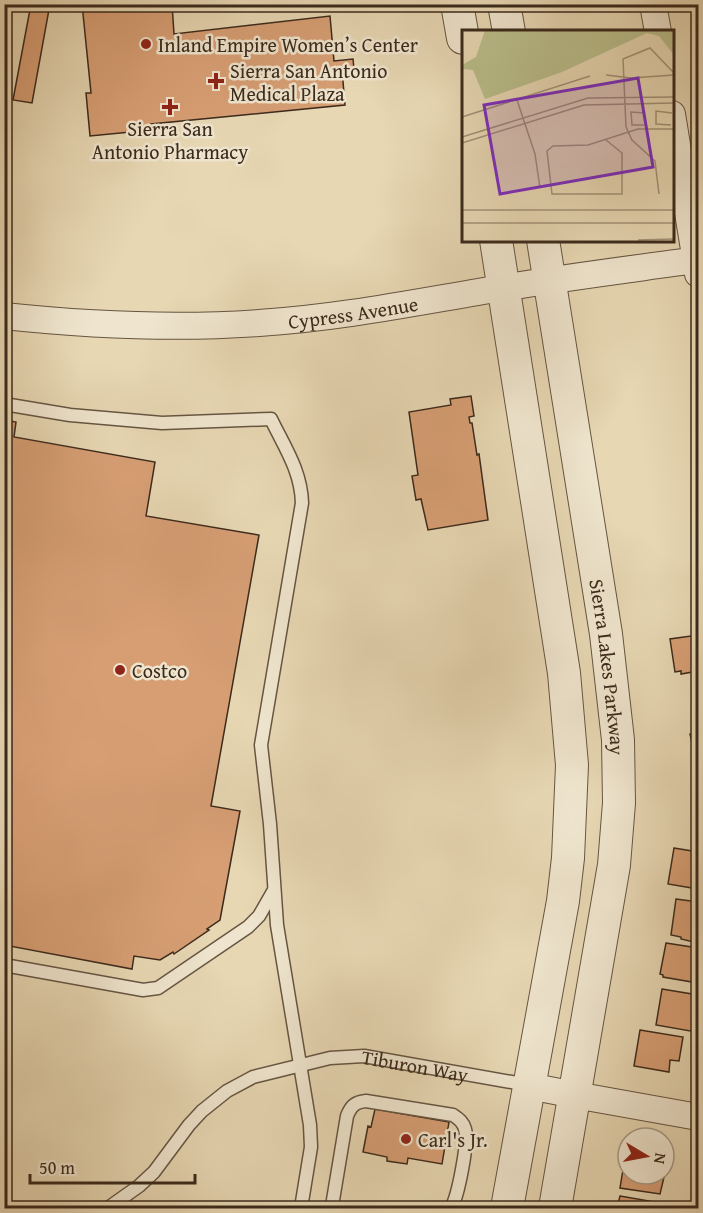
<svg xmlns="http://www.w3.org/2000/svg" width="703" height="1213" font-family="'Gentium Book Plus',serif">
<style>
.building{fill:#d79e74;stroke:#3b2a1c;stroke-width:1.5}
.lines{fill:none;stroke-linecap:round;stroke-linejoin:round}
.service-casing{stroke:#665542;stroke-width:15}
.minor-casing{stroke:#665542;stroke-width:28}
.tertiary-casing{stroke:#665542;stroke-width:34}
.service{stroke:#efe5ce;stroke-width:12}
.minor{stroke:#efe5ce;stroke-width:26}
.tertiary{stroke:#efe5ce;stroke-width:32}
.poi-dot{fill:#8f2418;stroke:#efe5ce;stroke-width:2}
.labels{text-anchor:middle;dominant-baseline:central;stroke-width:5;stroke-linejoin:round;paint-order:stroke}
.poi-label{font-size:20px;fill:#3b2a1c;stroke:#efe5ce;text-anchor:start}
.street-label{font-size:20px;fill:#3b2a1c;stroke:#efe5ce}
.inset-road{fill:none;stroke:#a29277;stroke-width:1.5}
.view{fill:#7b2cbf;fill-opacity:0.15;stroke:#7b2cbf;stroke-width:3}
.inset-edge{fill:none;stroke:#3b2a1c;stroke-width:3}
</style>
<rect width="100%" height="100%" fill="#e7d7b3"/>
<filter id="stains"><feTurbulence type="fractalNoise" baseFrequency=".00333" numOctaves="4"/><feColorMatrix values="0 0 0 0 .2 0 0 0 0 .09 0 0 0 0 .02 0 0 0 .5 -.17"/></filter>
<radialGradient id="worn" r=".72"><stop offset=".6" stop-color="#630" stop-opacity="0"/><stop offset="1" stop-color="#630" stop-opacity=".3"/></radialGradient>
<path class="building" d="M31 4H50L32 103 13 100Z
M82 4H172L174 34 330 16 334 61 353 59 354 69 342 70 345 105 151 124V130L90 136 86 93H91Z
M471 396 474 416 469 417 470 423H472L477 455 479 454 488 520 428 530 421 499 416 500 412 476 418 475 409 412 451 405 450 399Z
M4 420 16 422 14 437 155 462 146 516 259 535 211 806 240 811 220 920 207 929 209 930 174 954 173 952 160 960 134 956 132 969 4 945Z
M698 635V671L681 674V671L675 672 670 639Z
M698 732V768L690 734Z
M674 848 698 852V889L668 884Z
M676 899 698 902V943L681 939V937L671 935Z
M666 943 698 948V983L663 977V975L660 974Z
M662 989 698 995V1025L696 1032 656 1025Z
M640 1030 683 1037 679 1061 670 1060 669 1072 634 1066Z
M375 1109 449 1122 442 1164 408 1158 407 1164 387 1161V1157L363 1152 368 1126 371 1127Z
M626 1151H628V1174L665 1173 660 1194 620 1188Z
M620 1196 661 1203 660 1208H617Z"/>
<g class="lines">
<defs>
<g id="service">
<path d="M4 404 70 415 162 423 271 419C285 448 301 471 302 503L261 745 270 824 277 925 310 1125 311 1147 301 1208"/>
<path d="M4 965 143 990 158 988 248 927 259 916 274 890"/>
<path d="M333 1200 347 1116C351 1106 355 1102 366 1101L453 1115C459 1119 463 1122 465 1129 469 1141 458 1197 451 1208"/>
<path id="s1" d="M108 1208 139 1186 154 1172 189 1125 202 1111 227 1091 253 1077 330 1058 364 1056 528 1085"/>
</g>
<g id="minor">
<path d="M653 4 658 32"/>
<path d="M672 114 698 274"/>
<path id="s2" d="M4 316C89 325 174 329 259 323 341 318 422 301 502 288 567 277 632 269 696 260"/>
<path d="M529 1086 575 1095 698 1117"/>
</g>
<g id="tertiary">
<path d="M457 4 463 38"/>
<path d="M504 4 509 32"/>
<path d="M496 240 564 673 572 765 568 858 563 901 507 1208"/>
<path id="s3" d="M543 240 606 634 618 740 619 803 614 865 555 1208"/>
</g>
</defs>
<use href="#service" class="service-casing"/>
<use href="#minor" class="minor-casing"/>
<use href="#tertiary" class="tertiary-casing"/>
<use href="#service" class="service"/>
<use href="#minor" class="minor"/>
<use href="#tertiary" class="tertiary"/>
</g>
<g class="poi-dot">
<circle cx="146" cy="44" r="6"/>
<path d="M213 72h6v6h6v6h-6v6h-6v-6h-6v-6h6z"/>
<path d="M167 98h6v6h6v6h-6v6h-6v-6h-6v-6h6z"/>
<circle cx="120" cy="670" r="6"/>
<circle cx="406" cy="1139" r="6"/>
</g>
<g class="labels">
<g class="poi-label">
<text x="158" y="44">Inland Empire Women’s Center</text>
<text x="230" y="70">Sierra San Antonio<tspan x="230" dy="23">Medical Plaza</tspan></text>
<text x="170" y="128" text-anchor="middle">Sierra San<tspan x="170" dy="23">Antonio Pharmacy</tspan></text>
<text x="132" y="670">Costco</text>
<text x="418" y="1139">Carl's Jr.</text>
</g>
<g class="street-label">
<text stroke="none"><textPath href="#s2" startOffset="350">Cypress Avenue</textPath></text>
<text stroke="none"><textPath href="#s3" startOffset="432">Sierra Lakes Parkway</textPath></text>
<text stroke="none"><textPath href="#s1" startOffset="363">Tiburon Way</textPath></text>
</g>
</g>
<g transform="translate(462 30)">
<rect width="212" height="212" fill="#e7d7b3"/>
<path d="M23 0H211V24L197 6 185 3 100 42 23 69 11 40 0 39V35L14 27Z" fill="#b9bd8a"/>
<path class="inset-road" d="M144 45 169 48 212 45M55 70 73 124 78 158M0 87 128 46M182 95H170L169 82 183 83M209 95 194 94V81L210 83M0 107 126 68 212 67M144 110 160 123V164H90L85 121 91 116 126 115 176 99H212M0 113 122 75 212 73M197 164 193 131 170 110 164 97 161 29 188 18 212 43M0 180H212M0 193H212M176 210 212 209"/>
<path class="view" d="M176 48 191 137 38 164 22 75Z"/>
<rect width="212" height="212" class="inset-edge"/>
</g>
<rect width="703" height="1213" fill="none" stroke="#e7d7b3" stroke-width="24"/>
<rect x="6" y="6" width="691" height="1201" fill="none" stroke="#3b2a1c" stroke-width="3"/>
<rect x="12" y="12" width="679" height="1189" fill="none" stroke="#3b2a1c" stroke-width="1.5"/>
<g transform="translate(646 1156) rotate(100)"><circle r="28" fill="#efe5ce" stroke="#a79a87" stroke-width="1.5"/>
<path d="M0-4.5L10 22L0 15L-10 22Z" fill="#8f2418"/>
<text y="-9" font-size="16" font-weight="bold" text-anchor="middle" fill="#3b2a1c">N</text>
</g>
<path d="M30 1174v9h165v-9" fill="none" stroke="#3b2a1c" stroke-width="3"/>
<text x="39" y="1174" font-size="18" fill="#3b2a1c" stroke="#efe5ce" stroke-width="4.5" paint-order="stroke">50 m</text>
<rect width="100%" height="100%" filter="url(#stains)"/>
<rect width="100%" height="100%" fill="url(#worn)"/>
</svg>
